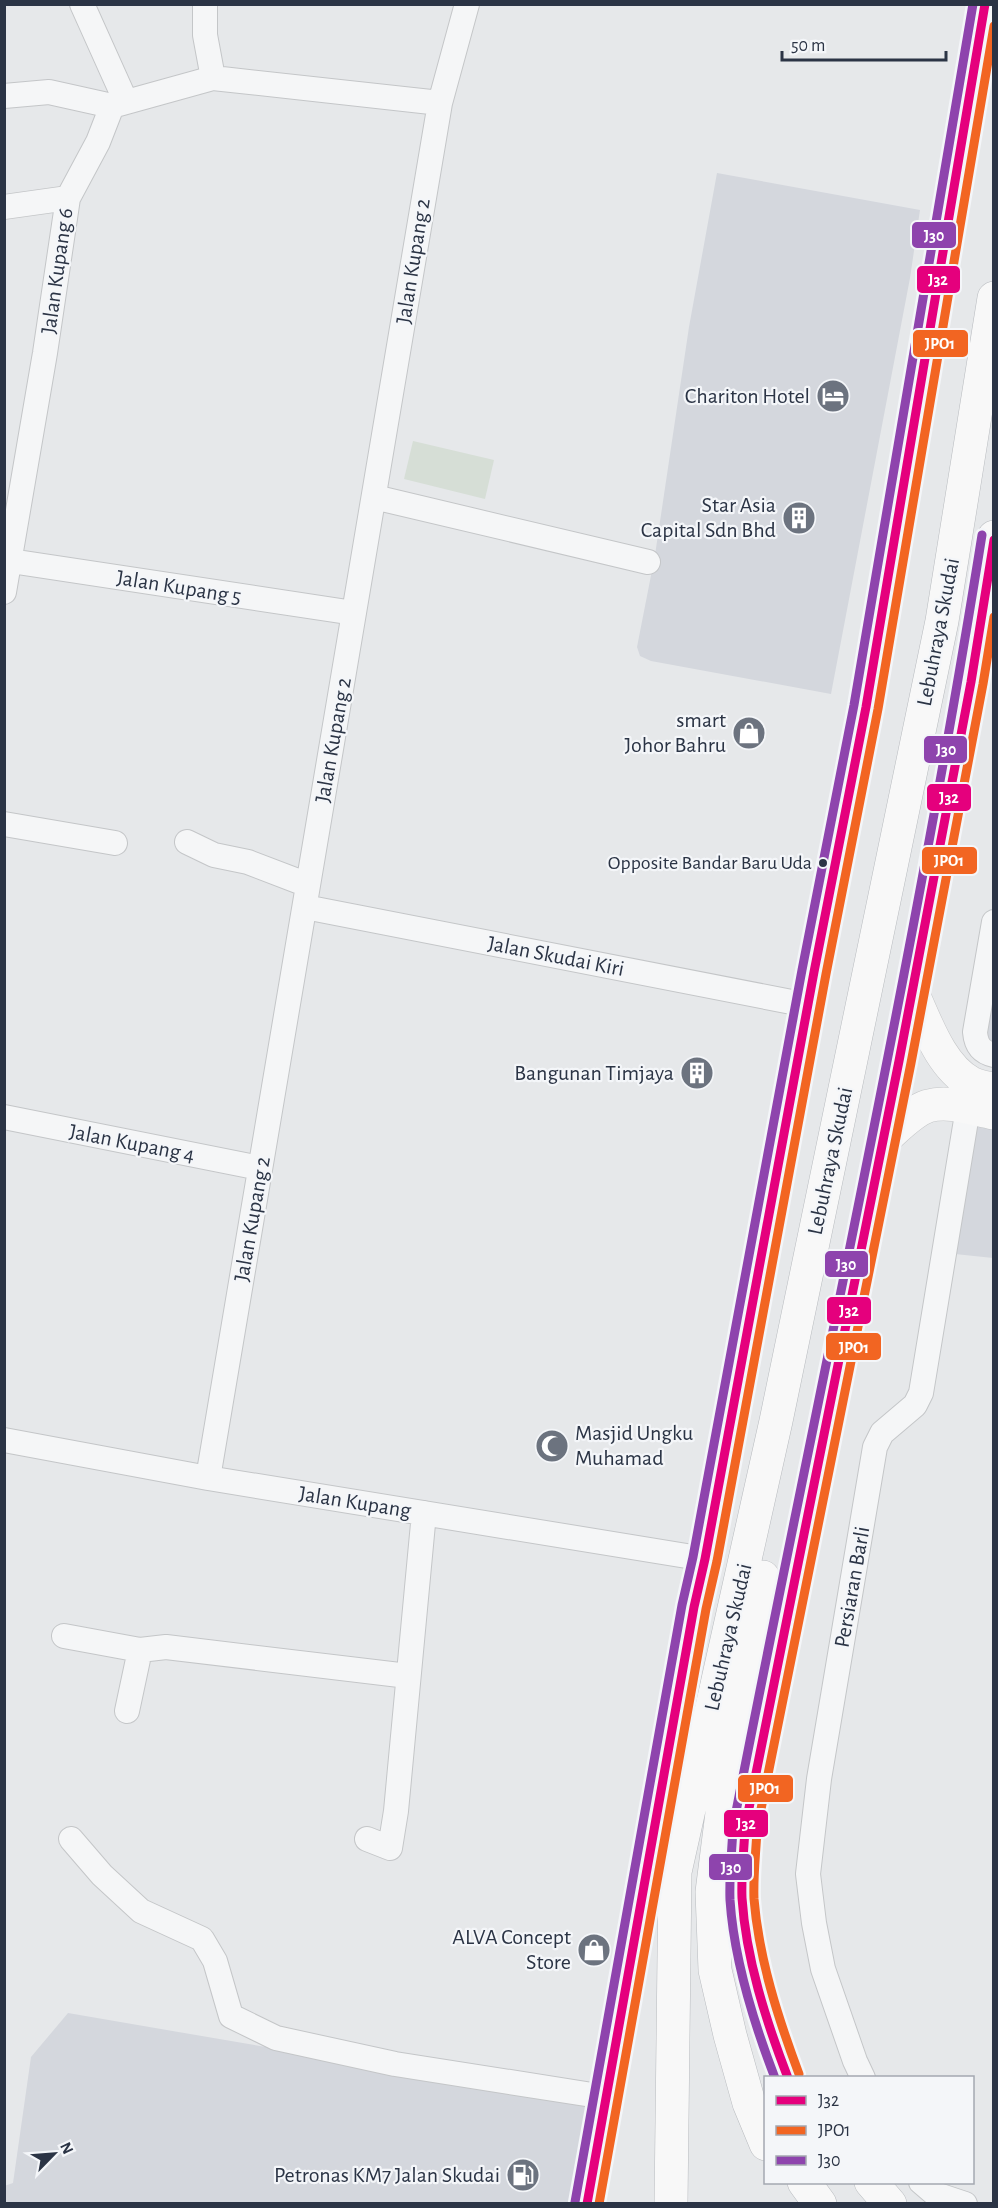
<svg xmlns="http://www.w3.org/2000/svg" width="998" height="2208" font-family="'Alegreya Sans',sans-serif">
<style>
.built{fill:#d4d7dd}
.green{fill:#d6ded6}
.lines{fill:none;stroke-linecap:round;stroke-linejoin:round}
.street-casing{stroke:#c4c6c8;stroke-width:26}
.secondary-casing{stroke:#c4c6c8;stroke-width:34}
.highway-casing{stroke:#b8bbbf;stroke-width:34}
.street{stroke:#f5f6f7;stroke-width:24}
.secondary{stroke:#f8f8f8;stroke-width:33}
.highway{stroke:#f8f8f8;stroke-width:33}
.bus-1-casing{stroke:#f4f6f9;stroke-width:14}
.bus-2-casing{stroke:#f4f6f9;stroke-width:14}
.bus-3-casing{stroke:#f4f6f9;stroke-width:14}
.bus-1{stroke:#e5007d;stroke-width:9}
.bus-2{stroke:#f26522;stroke-width:9}
.bus-3{stroke:#8e44ad;stroke-width:9}
.bus-dot{fill:#2b3445;stroke:#f4f6f9;stroke-width:2}
.labels{text-anchor:middle;dominant-baseline:central;stroke-width:4.5;stroke-linejoin:round;paint-order:stroke}
.bus-label{font-size:20px;fill:#2b3445;stroke:#f4f6f9;text-anchor:end}
.street-label{font-size:22px;fill:#2b3445;stroke:#f4f6f9}
.poi-label{font-size:22px;fill:#2b3445;stroke:#f4f6f9;text-anchor:end}
.line-badge{stroke:#f4f6f9;stroke-width:2}
.badge-label{font-size:16px;text-anchor:middle;font-weight:bold;fill:#fff}
</style>
<rect width="100%" height="100%" fill="#e6e8ea"/>
<path class="built" d="M717 173 920 210 910 278 831 694 651 661 640 656 637 647 655 555 689 327Z
M993 972V1061L979 1059Z
M978 1124 993 1127V1258L955 1254Z
M68 2013 591 2103 573 2203 5 2204 4 2186 13 2183 31 2057Z"/>
<path class="green" d="M413 441 494 460 485 499 404 479Z"/>
<g class="lines">
<defs>
<path id="street" d="M82 4 126 102
M205 4V35L213 78
M4 96 49 92 112 106
M4 207 68 198
M374 497 648 562
M4 560 354 613
M4 592 45 353 68 198 98 142 112 106 213 78 440 103
M4 824 115 843
M187 842 214 855 248 862 308 885
M305 907 807 1005
M994 922 975 1032C976 1044 980 1052 994 1055
M4 1117 260 1168
M4 1440 208 1478 705 1559
M208 1478 440 103 467 4
M64 1636 140 1650
M127 1711 140 1650 166 1647 408 1676
M71 1839 102 1875 141 1911 202 1939 215 1961 231 2016 276 2038 395 2064 605 2097
M367 1839 390 1848 396 1811 424 1513
M863 2078 855 2061 823 1969 814 1923 808 1874 819 1779 875 1447 882 1433 915 1405 921 1393 968 1108
M921 2182 935 2194 965 2204"/>
<path id="secondary" d="M912 992C926 1022 940 1066 971 1083 977 1086 986 1088 994 1089
M883 1140C896 1129 912 1111 928 1106 949 1100 973 1109 994 1113
M587 2204 694 1607 705 1559 814 972 866 707 985 4"/>
<path id="highway" d="M763 1577 722 1813 712 1892 715 1970 730 2035 749 2103 766 2144
M788 2078C766 2024 750 1965 743 1907 740 1882 744 1854 745 1828L899 1061 971 682 994 537
M804 2182 820 2204
M871 2182 890 2204
M671 2204 675 1872 776 1421 942 621 994 298"/>
</defs>
<use href="#street" class="street-casing"/>
<use href="#secondary" class="secondary-casing"/>
<use href="#highway" class="highway-casing"/>
<use href="#street" class="street"/>
<use href="#secondary" class="secondary"/>
<use href="#highway" class="highway"/>
<defs>
<path id="bus-1" d="M788 2078C766 2021 746 1959 742 1898 741 1875 744 1851 745 1828L899 1061 971 682 994 540
M587 2204 694 1607 705 1559 814 972 866 707 985 4"/>
<path id="bus-2" d="M799 2074C778 2018 759 1959 754 1899 753 1876 756 1853 757 1829L911 1063 983 684 994 617
M599 2204 706 1609 717 1561 826 974 878 709 994 26"/>
<path id="bus-3" d="M775 2078C753 2021 734 1960 730 1900 729 1876 732 1851 733 1827 817 1396 913 968 982 535
M575 2202 682 1605 693 1557 802 970 854 705 973 4"/>
</defs>
<use href="#bus-1" class="bus-1-casing"/>
<use href="#bus-2" class="bus-2-casing"/>
<use href="#bus-3" class="bus-3-casing"/>
<use href="#bus-1" class="bus-1"/>
<use href="#bus-2" class="bus-2"/>
<use href="#bus-3" class="bus-3"/>
</g>
<defs>
<symbol id="hotel-disc" viewBox="-11 -11 22 22"><circle r="9.5" fill="#6c737f" stroke="#f4f6f9"/><path d="M-6-4.5h1.5V1H6V5H4.5V3h-9V5H-6ZM-4 0a1.8 1.8 0 1 1 3.6 0ZM.5 0V-2.5h3Q6-2.5 6 0Z" fill="#fff"/></symbol>
<symbol id="building-disc" viewBox="-11 -11 22 22"><circle r="9.5" fill="#6c737f" stroke="#f4f6f9"/><path d="M-4-6H4V6H1V3H-1V6H-4ZM-2.5-4.3h1.7v1.8h-1.7ZM.8-4.3h1.7v1.8H.8ZM-2.5-1h1.7V.8h-1.7ZM.8-1h1.7V.8H.8Z" fill="#fff"/></symbol>
<symbol id="shop-disc" viewBox="-11 -11 22 22"><circle r="9.5" fill="#6c737f" stroke="#f4f6f9"/><path d="M-5-2.5h2.3a2.7 3.5 0 0 1 5.4 0H5L5.5 6h-11ZM-1.5-2.5h3a1.5 2.3 0 0 0-3 0Z" fill="#fff"/></symbol>
<symbol id="mosque-disc" viewBox="-11 -11 22 22"><circle r="9.5" fill="#6c737f" stroke="#f4f6f9"/><path d="M3.5-4.9A6 6 0 1 0 3.5 4.9A5 5 0 1 1 3.5-4.9Z" fill="#fff"/></symbol>
<symbol id="fuel-disc" viewBox="-11 -11 22 22"><circle r="9.5" fill="#6c737f" stroke="#f4f6f9"/><path d="M-5.5-6h7V0h2V4h1.3V-2.5L3-4.5l.8-.8L6-3V5H2.5V1h-1V6h-7ZM-4.2-4.7v3.2H.2V-4.7Z" fill="#fff"/></symbol>
</defs>
<g fill-rule="evenodd">
<use href="#hotel-disc" x="814" y="377" width="38" height="38"/>
<use href="#building-disc" x="780" y="499" width="38" height="38"/>
<use href="#shop-disc" x="730" y="714" width="38" height="38"/>
<use href="#building-disc" x="678" y="1054" width="38" height="38"/>
<use href="#mosque-disc" x="533" y="1427" width="38" height="38"/>
<use href="#shop-disc" x="575" y="1931" width="38" height="38"/>
<use href="#fuel-disc" x="504" y="2156" width="38" height="38"/>
</g>
<circle class="bus-dot" cx="823" cy="863" r="5"/>
<g class="labels">
<g class="bus-label">
<text x="812" y="863">Opposite Bandar Baru Uda</text>
</g>
<g class="street-label">
<text transform="translate(413 261) rotate(-81)">Jalan Kupang 2</text>
<text transform="translate(57 271) rotate(-82)">Jalan Kupang 6</text>
<text transform="translate(179 587) rotate(9)">Jalan Kupang 5</text>
<text transform="translate(938 632) rotate(-79)">Lebuhraya Skudai</text>
<text transform="translate(333 740) rotate(-80)">Jalan Kupang 2</text>
<text transform="translate(556 956) rotate(11)">Jalan Skudai Kiri</text>
<text transform="translate(132 1143) rotate(11)">Jalan Kupang 4</text>
<text transform="translate(830 1161) rotate(-78)">Lebuhraya Skudai</text>
<text transform="translate(252 1219) rotate(-80)">Jalan Kupang 2</text>
<text transform="translate(355 1502) rotate(9)">Jalan Kupang</text>
<text transform="translate(852 1587) rotate(-80)">Persiaran Barli</text>
<text transform="translate(728 1637) rotate(-77)">Lebuhraya Skudai</text>
</g>
<g class="poi-label">
<text x="810" y="396">Chariton Hotel</text>
<text x="776" y="505">Star Asia<tspan x="776" dy="25">Capital Sdn Bhd</tspan></text>
<text x="726" y="720">smart<tspan x="726" dy="25">Johor Bahru</tspan></text>
<text x="674" y="1073">Bangunan Timjaya</text>
<text x="575" y="1433" text-anchor="start">Masjid Ungku<tspan x="575" dy="25">Muhamad</tspan></text>
<text x="571" y="1937">ALVA Concept<tspan x="571" dy="25">Store</tspan></text>
<text x="500" y="2175">Petronas KM7 Jalan Skudai</text>
</g>
</g>
<g class="line-badge">
<rect x="911" y="221" width="46" height="28" rx="6" fill="#8e44ad"/>
<rect x="916" y="265" width="45" height="29" rx="6" fill="#e5007d"/>
<rect x="912" y="329" width="57" height="29" rx="6" fill="#f26522"/>
<rect x="923" y="735" width="45" height="29" rx="6" fill="#8e44ad"/>
<rect x="926" y="783" width="46" height="29" rx="6" fill="#e5007d"/>
<rect x="921" y="846" width="57" height="29" rx="6" fill="#f26522"/>
<rect x="824" y="1250" width="45" height="28" rx="6" fill="#8e44ad"/>
<rect x="826" y="1296" width="46" height="29" rx="6" fill="#e5007d"/>
<rect x="825" y="1332" width="57" height="29" rx="6" fill="#f26522"/>
<rect x="737" y="1774" width="57" height="29" rx="6" fill="#f26522"/>
<rect x="723" y="1809" width="46" height="29" rx="6" fill="#e5007d"/>
<rect x="708" y="1853" width="45" height="28" rx="6" fill="#8e44ad"/>
</g>
<g class="badge-label">
<text x="934" y="241">J30</text>
<text x="938" y="285">J32</text>
<text x="940" y="349">JPO1</text>
<text x="946" y="755">J30</text>
<text x="949" y="803">J32</text>
<text x="949" y="866">JPO1</text>
<text x="846" y="1270">J30</text>
<text x="849" y="1316">J32</text>
<text x="854" y="1353">JPO1</text>
<text x="765" y="1794">JPO1</text>
<text x="746" y="1829">J32</text>
<text x="731" y="1873">J30</text>
</g>
<rect width="998" height="2208" fill="none" stroke="#2b3445" stroke-width="12"/>
<rect x="764" y="2076" width="210" height="108" fill="#f4f6f9" stroke="#a4a8b1" stroke-width="1.5"/>
<rect x="776" y="2096" width="30" height="9" fill="#e5007d" stroke="#a4a8b1" stroke-width="1.5"/>
<text x="818" y="2106" font-size="18" fill="#2b3445">J32</text>
<rect x="776" y="2126" width="30" height="9" fill="#f26522" stroke="#a4a8b1" stroke-width="1.5"/>
<text x="818" y="2136" font-size="18" fill="#2b3445">JPO1</text>
<rect x="776" y="2156" width="30" height="9" fill="#8e44ad" stroke="#a4a8b1" stroke-width="1.5"/>
<text x="818" y="2166" font-size="18" fill="#2b3445">J30</text>
<g transform="translate(54 2154) rotate(65)" stroke="#f4f6f9" stroke-width="4.5" paint-order="stroke">
<path d="M0-4.5L10 22L0 15L-10 22Z" fill="#2b3445"/>
<text y="-9" font-size="16" font-weight="bold" text-anchor="middle" fill="#2b3445">N</text>
</g>
<path d="M782 51v9h164v-9" fill="none" stroke="#2b3445" stroke-width="3"/>
<text x="791" y="51" font-size="18" fill="#2b3445" stroke="#f4f6f9" stroke-width="4.5" paint-order="stroke">50 m</text>
</svg>
